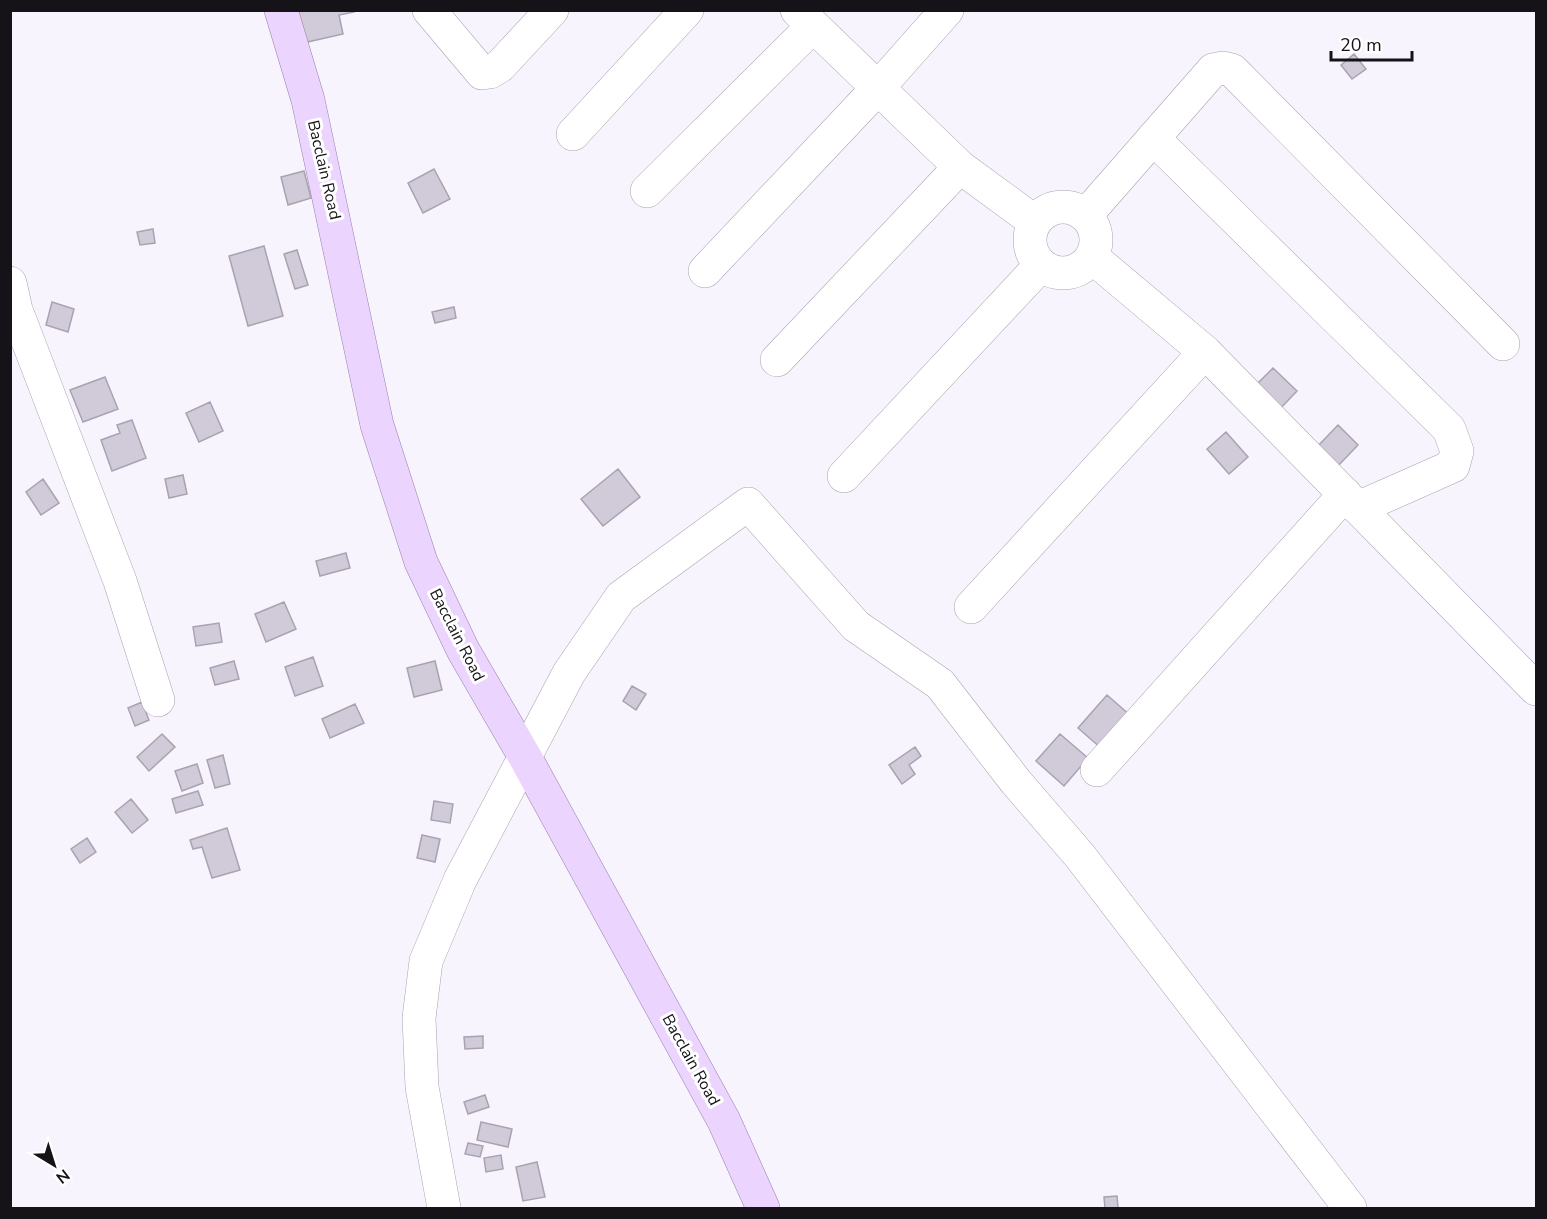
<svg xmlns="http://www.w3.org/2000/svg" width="1547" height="1219" font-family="'Nunito Sans',sans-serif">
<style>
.building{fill:#d1cad8;stroke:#a9a2b0;stroke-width:1.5}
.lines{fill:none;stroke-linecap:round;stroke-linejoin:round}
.minor-casing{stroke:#a9a1b0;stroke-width:34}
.major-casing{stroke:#977fad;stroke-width:34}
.minor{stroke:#fff;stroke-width:33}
.major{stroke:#ebd5fe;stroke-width:33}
.labels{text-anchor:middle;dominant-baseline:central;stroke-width:6;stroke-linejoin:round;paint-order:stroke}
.street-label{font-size:16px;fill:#161318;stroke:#fff}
</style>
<rect width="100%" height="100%" fill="#f8f4fd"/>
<path class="building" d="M298 10H353L354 12 339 15 343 34 303 43Z
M1354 54 1366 69 1352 79 1341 65Z
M434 169 450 199 423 213 408 183Z
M304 171 311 198 288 205 281 177Z
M153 229 155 243 140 245 137 232Z
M264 246 283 316 248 326 229 256Z
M297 250 308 285 295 289 284 254Z
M52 302 74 309 68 332 46 325Z
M454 307 456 318 435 323 432 312Z
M1273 368 1297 391 1277 412 1253 388Z
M105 377 118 409 83 422 70 390Z
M210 402 223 431 199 442 186 413Z
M132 420 146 458 112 471 101 440 120 433 117 425Z
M1338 425 1358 445 1336 468 1316 448Z
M1226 432 1248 457 1229 474 1207 449Z
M618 469 640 497 603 526 581 499Z
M183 475 187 494 169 498 165 479Z
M43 479 59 503 41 515 26 492Z
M346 553 350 568 320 576 316 561Z
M284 602 296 629 266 642 255 614Z
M219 623 222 642 196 646 193 627Z
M313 657 323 686 295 696 285 667Z
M234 661 239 679 215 685 210 668Z
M435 661 442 690 414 697 407 668Z
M632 686 646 694 636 710 623 701Z
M1107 695 1131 716 1102 749 1078 728Z
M142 702 149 720 135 726 128 708Z
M355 704 364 723 330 738 322 719Z
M162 734 175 747 149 771 137 757Z
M1060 734 1088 758 1064 786 1036 761Z
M915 747 921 756 909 765 915 774 902 784 889 765Z
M223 755 230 784 215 788 207 760Z
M197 764 203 783 182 791 175 771Z
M198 791 203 805 176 813 172 799Z
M131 799 148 820 132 833 115 812Z
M434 801 453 804 450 823 431 820Z
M227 828 240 870 212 878 202 847 193 849 190 840Z
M422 835 440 839 435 862 417 858Z
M87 838 96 852 80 863 71 849Z
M483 1036V1048L465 1049 464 1037Z
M485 1095 489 1107 468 1114 464 1102Z
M481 1122 512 1129 508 1147 477 1140Z
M468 1143 483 1146 480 1157 465 1154Z
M501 1155 503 1169 486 1172 484 1158Z
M537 1162 545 1197 523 1201 516 1167Z
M1117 1196 1118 1208H1105L1104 1197Z"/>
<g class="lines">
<defs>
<path id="minor" d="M429 10 482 73 490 72 500 66 552 10
M797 10 960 167 1035 222
M573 134 687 10
M1153 138 1449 429 1457 451 1453 466 1358 508
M647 191 812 27
M1030 240a33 33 0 1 1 66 0a33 33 0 1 1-66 0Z
M1086 215 1213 70 1223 68 1232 70 1503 344
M1092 257 1205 352 1536 689
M705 271 877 89 947 10
M10 283 16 310 120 581 158 700
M777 360 960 167
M844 476 1041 265
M971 607 1205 352
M1097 770 1345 494
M444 1208 422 1087 419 1018 426 961 460 880 569 673 621 597 748 504 856 626 940 684 1016 782 1080 856 1350 1208"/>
<path id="major" d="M281 10 308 100 377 425 421 562 463 650 525 757 724 1121 763 1208"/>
</defs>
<use href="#minor" class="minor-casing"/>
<use href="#major" class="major-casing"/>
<use href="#minor" class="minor"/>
<use href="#major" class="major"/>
</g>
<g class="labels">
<g class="street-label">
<text transform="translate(324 170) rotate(77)">Bacclain Road</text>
<text transform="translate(457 635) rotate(63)">Bacclain Road</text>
<text transform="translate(691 1060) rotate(61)">Bacclain Road</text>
</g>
</g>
<rect width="1547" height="1219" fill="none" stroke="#161318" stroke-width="24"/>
<g transform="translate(54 1165) rotate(142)" stroke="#ffffff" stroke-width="4.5" paint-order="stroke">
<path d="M0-4.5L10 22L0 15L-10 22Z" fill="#161318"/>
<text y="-9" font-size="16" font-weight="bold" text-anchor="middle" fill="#161318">N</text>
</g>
<path d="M1331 51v9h81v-9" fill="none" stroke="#161318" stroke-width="3"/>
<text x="1340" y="51" font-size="18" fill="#161318" stroke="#ffffff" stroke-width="4.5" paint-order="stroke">20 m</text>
</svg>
